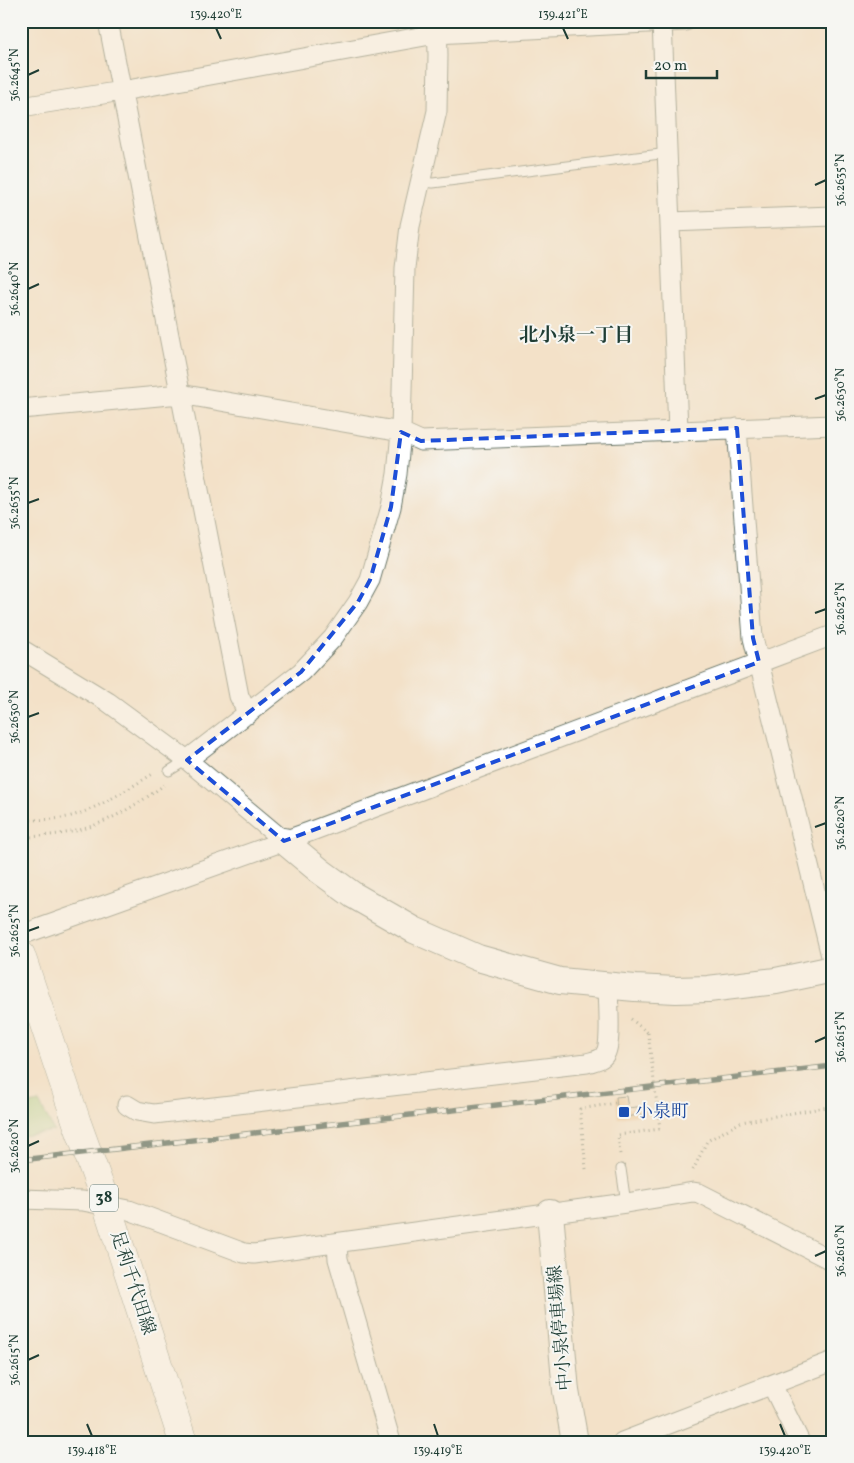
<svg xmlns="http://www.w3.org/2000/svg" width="854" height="1463" font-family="Vollkorn,'Noto Serif JP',serif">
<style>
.green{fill:#9bca79;stroke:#5d8456}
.building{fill:#ecb978}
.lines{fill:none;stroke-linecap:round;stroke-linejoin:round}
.lane-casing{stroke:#697668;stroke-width:11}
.street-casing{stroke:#697668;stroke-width:21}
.secondary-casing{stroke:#697668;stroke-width:28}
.primary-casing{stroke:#697668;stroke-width:29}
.path{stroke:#697668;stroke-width:3;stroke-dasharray:1 4;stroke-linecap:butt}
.lane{stroke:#fff;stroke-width:9}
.street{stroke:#fff;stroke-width:19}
.secondary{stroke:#fff;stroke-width:26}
.primary{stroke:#fff;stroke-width:28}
.rail-casing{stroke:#1f3d34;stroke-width:5.5}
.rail{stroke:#f6f6f2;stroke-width:4;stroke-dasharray:11;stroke-linecap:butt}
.path-bridge{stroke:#697668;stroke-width:3;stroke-dasharray:1 4;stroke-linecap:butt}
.marked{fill:none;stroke:#1d4ed8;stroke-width:4;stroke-dasharray:10 6;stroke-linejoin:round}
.ticks{fill:none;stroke:#1f3d34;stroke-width:2}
.transit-dot{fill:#1a4fb4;stroke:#f6f6f2;stroke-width:2}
.labels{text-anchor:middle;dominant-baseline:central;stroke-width:4;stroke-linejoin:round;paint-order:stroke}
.shield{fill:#f6f6f2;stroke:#60746d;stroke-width:1}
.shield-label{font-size:16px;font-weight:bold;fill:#1f3d34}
.transit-label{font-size:18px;fill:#164399;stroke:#f6f6f2;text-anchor:start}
.street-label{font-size:18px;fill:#1f3d34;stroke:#f6f6f2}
.neighbourhood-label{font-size:19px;font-weight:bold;fill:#1f3d34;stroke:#f6f6f2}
.neatline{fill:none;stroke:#1f3d34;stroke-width:2}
.ticks-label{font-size:12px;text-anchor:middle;fill:#1f3d34}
</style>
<rect width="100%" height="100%" fill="#f6f6f2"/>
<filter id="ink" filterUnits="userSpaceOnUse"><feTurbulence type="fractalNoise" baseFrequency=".02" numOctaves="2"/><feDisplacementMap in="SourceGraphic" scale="10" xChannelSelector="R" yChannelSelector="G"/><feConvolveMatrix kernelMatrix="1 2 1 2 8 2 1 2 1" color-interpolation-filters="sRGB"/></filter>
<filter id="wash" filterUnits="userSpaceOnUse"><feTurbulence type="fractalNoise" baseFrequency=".0096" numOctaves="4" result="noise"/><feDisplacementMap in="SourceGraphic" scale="20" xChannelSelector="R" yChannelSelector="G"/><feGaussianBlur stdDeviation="1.12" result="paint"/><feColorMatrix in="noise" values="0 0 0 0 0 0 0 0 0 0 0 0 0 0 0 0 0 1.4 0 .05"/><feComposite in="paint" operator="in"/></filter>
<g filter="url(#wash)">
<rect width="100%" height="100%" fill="#f3e1c8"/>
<path class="green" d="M39 1102 54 1131 21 1136V1106Z"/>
<g id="blocks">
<path class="building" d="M626 1096 628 1108 645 1106 646 1114 618 1118 616 1097Z"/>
</g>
</g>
<g filter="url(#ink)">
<use href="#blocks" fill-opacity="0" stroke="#697668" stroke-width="1"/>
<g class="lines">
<defs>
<path id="lane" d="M421 182 433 183 668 153
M169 771 187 760
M621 1169 626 1203"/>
<path id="street" d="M108 21 239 696 248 714
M662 21 678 430
M21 107 122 91 436 34 686 21
M670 222 833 216
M21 409 180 394 401 432 421 441 833 425
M737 428 753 638 833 964
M21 649 108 702 187 760 284 841
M187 760 301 672 333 638 358 602 370 580 391 507 397 474 401 432 405 268 410 226 437 111 438 55 437 21
M21 935 309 832 833 635
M127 1105 137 1111 154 1114 587 1063C593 1061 602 1060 605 1054 612 1044 608 1000 608 986
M21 1199 83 1201 129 1210 244 1253 254 1254 626 1203 693 1192 699 1193 833 1261
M337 1243 338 1259 391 1442
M772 1385 800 1442
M622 1442 833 1361"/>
<path id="secondary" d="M284 841 320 871 353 895 414 930 478 958 560 981 635 988 676 990 708 989 776 981 833 969
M550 1213 566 1391 575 1442"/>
<path id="primary" d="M21 955 77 1123 107 1206 183 1442"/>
</defs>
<use href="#lane" class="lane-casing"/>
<use href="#street" class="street-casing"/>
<use href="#secondary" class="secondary-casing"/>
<use href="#primary" class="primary-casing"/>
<path class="path" d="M21 820C34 820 48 820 61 818 89 815 127 789 153 774
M21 838C38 836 55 835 71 832 103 826 139 804 164 785
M631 1019 648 1033
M620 1154 618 1135 660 1129
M586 1169 580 1109 616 1103
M693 1170 707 1141 741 1122 833 1106"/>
<use href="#lane" class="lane"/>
<use href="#street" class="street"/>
<use href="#secondary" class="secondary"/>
<use href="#primary" class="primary"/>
<defs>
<path id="rail" d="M21 1160 833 1066"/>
</defs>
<use href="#rail" class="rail-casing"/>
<use href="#rail" class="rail"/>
<path class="path-bridge" d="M648 1033 660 1129"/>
</g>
</g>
<path d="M0 0H854V1463H0ZM737 428 753 638 759 662 284 841 187 760 301 672 358 602 370 580 391 507 401 432 421 441Z" fill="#f3e1c8" fill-opacity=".55" fill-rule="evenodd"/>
<path class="marked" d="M737 428 753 638 759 662 284 841 187 760 301 672 358 602 370 580 391 507 401 432 421 441Z"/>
<path class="ticks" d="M216 28 221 39M563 28 568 39M28 75 39 70M815 185 826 180M28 289 39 284M815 399 826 395M28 503 39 499M815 613 826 609M28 717 39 713M815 827 826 823M28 931 39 927M815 1042 826 1037M28 1146 39 1141M815 1256 826 1251M28 1360 39 1355M87 1424 92 1436M434 1424 438 1436M780 1424 785 1436"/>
<rect class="transit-dot" x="618" y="1106" width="12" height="12" rx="2.5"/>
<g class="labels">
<rect class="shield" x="90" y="1184.5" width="28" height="27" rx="4"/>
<g class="shield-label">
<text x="104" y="1198">38</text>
</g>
<g class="transit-label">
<text x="635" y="1112">小泉町</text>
</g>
<g class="street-label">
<text transform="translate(132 1283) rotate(72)">足利千代田線</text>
<text transform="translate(561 1328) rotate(-95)">中小泉停車場線</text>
</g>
<g class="neighbourhood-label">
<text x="576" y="336">北小泉一丁目</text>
</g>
</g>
<rect width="854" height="1463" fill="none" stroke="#f6f6f2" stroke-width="55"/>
<path d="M646 70v8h71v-8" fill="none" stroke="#1f3d34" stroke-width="2.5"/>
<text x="654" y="70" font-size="15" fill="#1f3d34" stroke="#f6f6f2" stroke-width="4" paint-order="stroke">20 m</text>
<rect x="28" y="28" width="798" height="1408" class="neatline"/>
<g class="ticks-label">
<text x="216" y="18">139.420°E</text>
<text x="563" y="18">139.421°E</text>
<text transform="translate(14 75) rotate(-90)" y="4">36.2645°N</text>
<text transform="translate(840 180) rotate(-90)" y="4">36.2635°N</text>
<text transform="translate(14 289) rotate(-90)" y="4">36.2640°N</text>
<text transform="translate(840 395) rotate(-90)" y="4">36.2630°N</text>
<text transform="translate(14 503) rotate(-90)" y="4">36.2635°N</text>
<text transform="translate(840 609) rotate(-90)" y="4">36.2625°N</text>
<text transform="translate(14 717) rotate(-90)" y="4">36.2630°N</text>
<text transform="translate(840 823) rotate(-90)" y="4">36.2620°N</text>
<text transform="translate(14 931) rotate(-90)" y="4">36.2625°N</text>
<text transform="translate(840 1037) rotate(-90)" y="4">36.2615°N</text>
<text transform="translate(14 1146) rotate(-90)" y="4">36.2620°N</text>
<text transform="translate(840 1251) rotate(-90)" y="4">36.2610°N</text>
<text transform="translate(14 1360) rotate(-90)" y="4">36.2615°N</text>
<text x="92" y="1454">139.418°E</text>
<text x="438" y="1454">139.419°E</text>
<text x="785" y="1454">139.420°E</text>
</g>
</svg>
